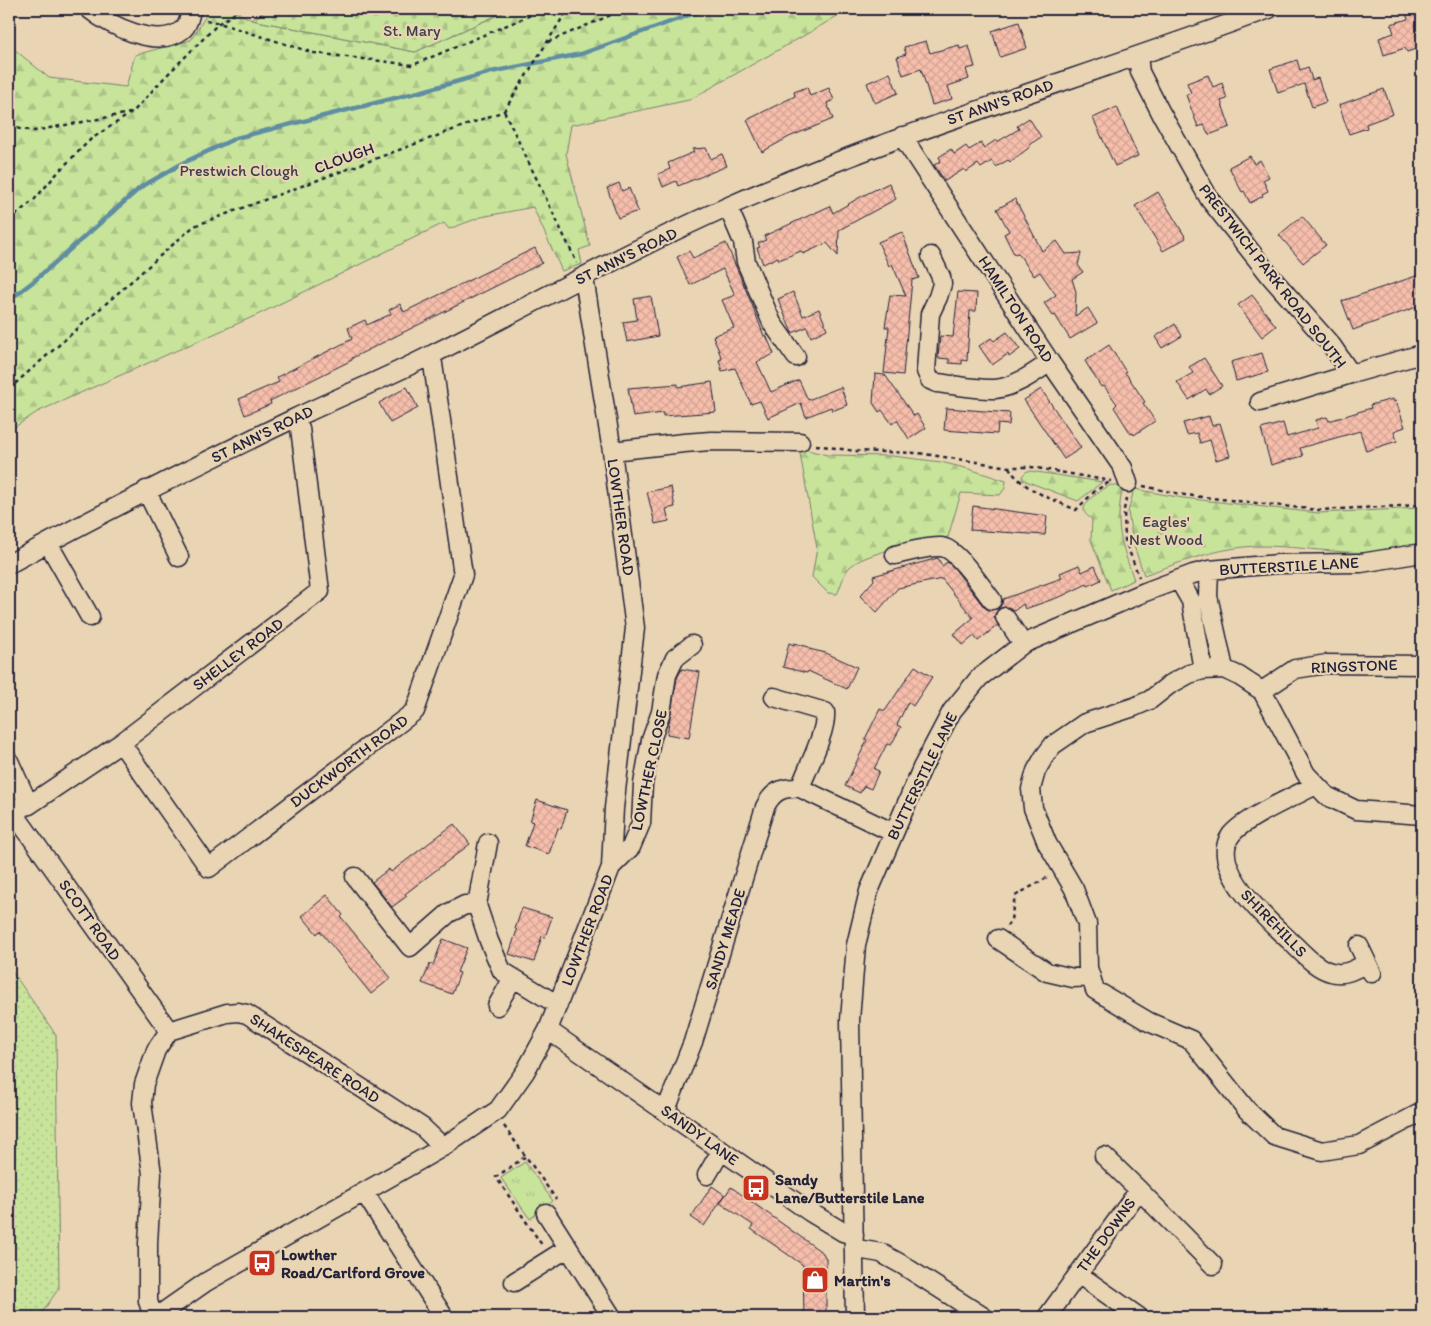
<svg xmlns="http://www.w3.org/2000/svg" width="1431" height="1326" font-family="Itim,sans-serif">
<style>
.grass{fill:url(#grass-tufts);stroke:#75836b}
.forest{fill:url(#forest-firs);stroke:#75836b}
.cemetery{fill:url(#cemetery-stones);stroke:#75836b}
.park{fill:url(#park-dots);stroke:#75836b}
.lines{fill:none;stroke-linecap:round;stroke-linejoin:round}
.stream{stroke:#5f8da2;stroke-width:4.5}
.building{fill:url(#building-cross-hatch);stroke:#22223b}
.minor-casing{stroke:#22223b;stroke-width:21}
.path{stroke:#22223b;stroke-width:2.5;stroke-dasharray:4 4;stroke-linecap:butt}
.minor{stroke:#e9d4b3;stroke-width:18}
.labels{text-anchor:middle;dominant-baseline:central;stroke-width:4.5;stroke-linejoin:round;paint-order:stroke}
.park-label{font-size:16px;fill:#3b3f49;stroke:#e9d4b3}
.street-label{font-size:16px;fill:#22223b;stroke:#e9d4b3}
.poi-label{font-size:16px;font-weight:bold;fill:#22223b;stroke:#e9d4b3;text-anchor:start}
</style>
<defs>
<pattern id="grass-tufts" width="24" height="20" patternUnits="userSpaceOnUse" patternTransform="scale(1.25)"><rect width="24" height="20" fill="#c8e49b"/><path d="M3 7l-1-3M5 7V3M7 7l1-3M15 17l-1-3M17 17v-4M19 17l1-3" fill="none" stroke="#acc386"/></pattern>
<pattern id="forest-firs" width="22" height="20" patternUnits="userSpaceOnUse" patternTransform="scale(1.25)"><rect width="22" height="20" fill="#c8e49b"/><path d="M5 1l3.5 6h-7zM16 11l3.5 6h-7z" fill="#acc386"/></pattern>
<pattern id="cemetery-stones" width="16" height="16" patternUnits="userSpaceOnUse" patternTransform="scale(1.25)"><rect width="16" height="16" fill="#c8e49b"/><path d="M2 7V4a2 2 0 0 1 4 0v3zM10 15v-3a2 2 0 0 1 4 0v3z" fill="#acc386"/></pattern>
<pattern id="park-dots" width="8" height="8" patternUnits="userSpaceOnUse" patternTransform="scale(1.25)"><rect width="8" height="8" fill="#c8e49b"/><path d="M2 2h.1M6 6h.1" fill="none" stroke="#acc386" stroke-width="1.8" stroke-linecap="round"/></pattern>
<pattern id="building-cross-hatch" width="8" height="8" patternUnits="userSpaceOnUse" patternTransform="scale(1.25)"><rect width="8" height="8" fill="#f6beab"/><path d="M0 0l8 8M0 8l8-8" fill="none" stroke="#d3a394"/></pattern>
</defs>
<rect width="100%" height="100%" fill="#e9d4b3"/>
<filter id="ink" filterUnits="userSpaceOnUse"><feTurbulence type="fractalNoise" baseFrequency=".02" numOctaves="2"/><feDisplacementMap in="SourceGraphic" scale="10" xChannelSelector="R" yChannelSelector="G"/><feConvolveMatrix kernelMatrix="1 2 1 2 8 2 1 2 1" color-interpolation-filters="sRGB"/></filter>
<g filter="url(#ink)">
<path class="grass" d="M525 1162 553 1201 530 1219 501 1178Z"/>
<path class="forest" d="M225 9H229L252 20 415 52 511 9H849L805 35 689 100 571 125 566 154 590 246 579 250 582 264 562 271 533 207 481 217 449 229 444 223 257 315 37 412 9 431V45L49 78 126 87 135 55 191 40 209 11Z
M799 448 827 455 892 456 941 462 969 469 1006 481 1005 488 1000 495 961 493 948 537C926 542 861 552 848 569 843 575 841 587 837 594L828 593 812 577 817 548Z
M1027 471H1030L1102 482 1078 501 1023 480 1022 476Z
M1111 485 1123 487C1114 527 1121 542 1134 580L1111 590 1091 540 1092 519C1089 517 1084 514 1084 510 1083 501 1104 488 1111 485Z
M1134 489 1183 498 1318 513 1422 508V542C1371 563 1316 546 1262 546 1221 546 1182 562 1144 575L1133 543 1128 512Z"/>
<path class="cemetery" d="M268 9H511L415 52 252 20Z"/>
<path class="park" d="M9 967 56 1035 59 1288 39 1317H9Z"/>
<g class="lines">
<path class="stream" d="M9 300 34 281 141 187 185 162 236 138 423 91 491 72 581 54 706 9"/>
</g>
<path class="building" d="M1422 9V47L1407 52 1405 48 1384 55 1379 38 1394 33 1391 24 1408 19 1406 14Z
M1019 22 1027 48 1000 57 992 31Z
M926 41 930 53 959 45 960 49 969 46 975 67 966 69 969 79 948 86 952 99 932 105 921 69 903 75 897 57 906 54 904 47Z
M1297 60 1300 70 1308 67 1312 80 1318 78 1326 102 1312 107 1304 84 1278 93 1270 69Z
M890 73 898 93 875 103 867 83Z
M1208 75 1213 87 1222 83 1227 99 1221 101 1230 127 1209 135 1204 125 1198 127 1186 95 1191 93 1187 83Z
M807 87 810 96 829 88 834 100 827 103 833 119 789 137 762 152 747 120 795 96 794 92Z
M1384 89 1393 114 1366 124 1367 128 1349 134 1339 105Z
M1117 107 1138 156 1115 166 1093 118Z
M1029 118 1041 137 1029 145 1030 147 1010 162 1008 160 996 167 992 161 981 168 978 164 966 172 964 169 945 181 934 165 941 161 939 157 951 149 954 154 966 146 969 150 981 143 984 148 996 140 997 142 1019 129 1017 126Z
M706 148 711 159 722 154 727 166 678 186 676 181 663 187 658 174 670 169 668 163 694 152 692 149Z
M1250 156 1254 164 1260 160 1269 177 1263 180 1268 191 1262 194 1263 196 1250 203 1244 191 1242 192 1229 167Z
M619 183 622 191 629 188 638 211 618 218 607 188Z
M889 183 896 199 839 230 838 256 827 243 803 254 801 251 779 260 778 257 763 264 757 248 760 247 758 243 766 240 764 236 830 206 833 213 862 196Z
M1158 192 1186 238 1163 251 1135 206Z
M1015 199 1042 251 1057 241 1066 254 1081 253 1078 265 1083 272 1072 279 1076 292 1075 316 1088 308 1097 323 1070 339 1055 315 1053 316 1044 303 1056 295 1040 272 1034 276 1018 253 1014 254 1004 234 1009 231 997 209Z
M1302 216 1326 245 1303 263 1279 235Z
M902 232 919 278 912 280 903 375 884 373 889 327H885L890 295 906 296 892 264 889 266 878 242Z
M726 243 751 302 764 336 766 335 774 354 757 362 771 392 799 380 808 400 841 387 847 405 832 411 831 407 806 417 801 403 768 418 760 401 751 404 735 368 722 371 719 360 722 359 713 336 734 328 722 300 735 295 723 269 690 285 677 257 689 251 693 258Z
M535 248 542 263 352 358V360L270 401 271 404 245 415 239 399 279 382 277 377 352 339 348 328 365 320 367 325 391 314 389 310 400 304 404 312Z
M1422 274V305L1353 330 1342 301Z
M793 292 803 316 819 309 827 329 811 337 807 327 792 333 778 299Z
M958 292 977 293 976 311H970L967 361 962 360V364L949 363V359L938 358 940 336 953 337Z
M1252 295 1276 326 1262 337 1238 305Z
M651 296 658 336 627 342 623 322 637 320 634 299Z
M1175 324 1182 336 1162 348 1155 337Z
M1007 332 1020 349 1009 357 1008 354 992 365 979 346 991 338 994 341Z
M1109 345 1126 372H1125L1145 402 1143 403 1155 421 1134 435 1133 433 1131 434 1114 407 1117 404 1104 386 1101 387 1085 361Z
M1262 353 1268 372 1236 381 1231 362Z
M1204 358 1222 386 1209 394 1206 389 1189 400 1177 382 1193 373 1189 367Z
M875 374 885 375 914 416 917 414 926 428 909 439 897 420 892 424 882 410 879 412 873 403Z
M712 382 716 412 663 416V413L633 417 628 388 678 384V387Z
M407 387 418 408 390 423 379 403Z
M1041 389 1081 448 1064 459 1024 400Z
M1393 399 1394 402 1396 401 1405 427 1394 431 1397 441 1366 451 1360 431 1300 448 1303 456 1271 465 1261 429 1283 423 1287 437 1318 428 1316 420 1327 417 1329 421 1371 408 1370 405Z
M946 408 1010 413 1009 425 998 424 997 434 944 430Z
M1209 416 1212 426 1220 423 1230 456 1216 460 1210 440 1200 443 1197 433 1187 435 1183 423Z
M671 487 675 507 666 509 669 521 655 524 647 492Z
M973 506 1047 516 1045 535 970 530Z
M938 558 942 566 947 562 954 568 984 607 988 610 998 609 1002 604 1003 599 1062 578 1060 573 1079 565 1082 572 1095 566 1101 580 1088 586 1087 584 1062 596 1025 609 1023 604 1014 611 1009 607 1000 608 996 612 994 617 998 625 978 641 974 636 963 645 954 634 973 618 942 579 898 588 877 612 860 596 874 580 873 576Z
M789 643 794 645V643L809 647V649L826 653 857 667 847 689 808 671 807 673 783 667Z
M915 666 932 677 913 706 908 702 897 725 901 727 891 745 887 744 874 769 879 771 871 789 864 786 860 793 845 786 867 740 865 739 880 709 885 711Z
M682 669 700 672 689 738 667 734 677 678Z
M537 800 567 810 561 829 558 828 549 854 525 846 533 822 530 821Z
M454 824 470 844 405 894 407 896 392 907 372 882 389 869 391 872Z
M327 895 343 915 341 917 391 978 371 994 320 931 317 934 302 916Z
M522 908 552 917 545 937 542 936 534 962 509 954 517 930 515 929Z
M443 939 467 948 457 972 460 973 452 994 422 983 430 964 433 965Z
M712 1186 725 1195 704 1226 691 1217Z
M731 1187 823 1253 826 1259V1317H804L803 1265 751 1229 753 1225 720 1203Z"/>
<g class="lines">
<defs>
<path id="minor" d="M89 9C109 25 158 50 182 30 188 26 190 16 191 9
M1138 56 1140 72 1161 113 1210 200 1271 277 1332 346 1351 374 1422 354
M902 136 1050 362 1123 468 1128 483
M728 207 743 242 746 262 772 323 796 357
M931 256 941 277 942 284 938 297 930 314 926 371 930 380 937 383C954 385 978 390 995 389 1015 387 1034 373 1050 362
M1260 402 1351 374
M612 451 684 443 711 441 800 442
M146 490 179 557
M48 543 90 617
M895 555C908 552 928 546 941 547 957 548 982 588 992 600
M9 564C102 513 197 465 293 419 339 397 386 378 431 355 530 306 627 251 729 206 904 129 1089 76 1269 9
M1209 570 1208 596 1224 669
M1179 580 1191 601 1203 670
M1005 617 1023 644
M1262 691 1295 669 1327 664 1422 665
M774 697 825 712C827 731 807 769 800 788
M121 743 209 868 415 711 463 575 433 364 429 356
M9 761 29 805
M1316 785C1295 796 1244 818 1231 835 1208 867 1268 921 1289 940 1302 952 1315 968 1331 972 1345 976 1355 969 1367 963
M11 809 169 1031
M9 810 29 805 121 743 320 591 300 428 295 418
M1422 815 1356 810 1327 796 1306 774 1262 691 1239 676 1224 669 1203 670 1189 674 1169 685 1150 700 1134 707 1085 723 1053 745 1044 757 1036 771 1031 789 1033 808 1047 843 1074 889 1087 924 1088 968 1095 990 1149 1022 1191 1040 1247 1110 1274 1136 1322 1151 1359 1145 1422 1112
M611 867 631 847 641 823 643 784 651 740 661 712 667 675 675 658 692 645
M355 877 410 947 449 913 465 905H477L489 941 502 971 558 1005
M477 905 488 843
M998 939 1047 972 1073 978 1091 977
M1359 946 1372 973
M497 1006 513 978
M548 1030 810 1212 843 1232 854 1235
M666 1110 693 1042 765 807C773 791 782 787 800 788L894 833
M1104 1156 1139 1190
M707 1175 721 1151
M364 1192 444 1317
M546 1213 612 1317
M854 1250H863L881 1253 901 1264 984 1317
M1078 1274 1139 1317
M514 1282 568 1248
M153 1317 148 1301V1243L152 1174 142 1103 144 1084 156 1050 169 1031 227 1013 238 1012 247 1014 422 1127 443 1147
M156 1317 206 1282 443 1147 498 1110 525 1072 548 1030 611 867 614 808 635 628 612 451 584 278
M855 1317 850 1020 856 945 869 891 922 768 952 711 979 678 1023 644 1145 592 1193 574 1209 570 1278 564 1361 563 1422 553
M1047 1317 1139 1190 1213 1265"/>
</defs>
<use href="#minor" class="minor-casing"/>
<path class="path" d="M206 20 219 23 314 53 413 65 545 9
M548 42 625 9
M504 111 577 263
M504 111 568 9
M9 127 34 131 130 113
M9 220 34 200 60 170 91 139 133 112 164 78 219 23 242 9
M9 389 194 226 504 111
M816 445 855 451 918 453 1009 467H1031L1111 481
M1009 467C1020 489 1055 500 1076 510L1095 491 1111 481
M1143 486 1185 495 1318 510 1422 505
M1126 498 1124 510 1125 540 1139 577
M1007 926 1011 920 1015 896 1048 877
M504 1126 556 1199
M525 1157 496 1177 542 1245"/>
<use href="#minor" class="minor"/>
</g>
</g>
<defs>
<symbol id="bus-square" viewBox="-11 -11 22 22"><rect x="-9" y="-9" width="18" height="18" rx="4" fill="#c8321e" stroke="#e9d4b3"/><path d="M-5-6H5V4H4V6H2V4H-2V6H-4V4H-5ZM-3.5-4V0h7V-4ZM-3.5 1.2v1.5H-2V1.2ZM2 1.2v1.5H3.5V1.2Z" fill="#fff"/></symbol>
<symbol id="shop-square" viewBox="-11 -11 22 22"><rect x="-9" y="-9" width="18" height="18" rx="4" fill="#c8321e" stroke="#e9d4b3"/><path d="M-5-2.5h2.3a2.7 3.5 0 0 1 5.4 0H5L5.5 6h-11ZM-1.5-2.5h3a1.5 2.3 0 0 0-3 0Z" fill="#fff"/></symbol>
</defs>
<g fill-rule="evenodd">
<use href="#bus-square" x="740" y="1172" width="32" height="32"/>
<use href="#bus-square" x="246" y="1247" width="32" height="32"/>
<use href="#shop-square" x="799" y="1264" width="32" height="32"/>
</g>
<g class="labels">
<g class="park-label">
<text x="412" y="30">St. Mary</text>
<text x="239" y="170">Prestwich Clough</text>
<text x="1166" y="521">Eagles'<tspan x="1166" dy="18">Nest Wood</tspan></text>
</g>
<g class="street-label">
<text transform="translate(1000 102) rotate(-19)">ST ANN'S ROAD</text>
<text transform="translate(344 158) rotate(-20)">CLOUGH</text>
<text transform="translate(626 256) rotate(-26)">ST ANN'S ROAD</text>
<text transform="translate(1273 276) rotate(52)">PRESTWICH PARK ROAD SOUTH</text>
<text transform="translate(1016 309) rotate(57)">HAMILTON ROAD</text>
<text transform="translate(262 434) rotate(-26)">ST ANN'S ROAD</text>
<text transform="translate(621 517) rotate(82)">LOWTHER ROAD</text>
<text transform="translate(1289 566) rotate(-3)">BUTTERSTILE LANE</text>
<text transform="translate(238 654) rotate(-37)">SHELLEY ROAD</text>
<text transform="translate(1354 666) rotate(-2)">RINGSTONE</text>
<text transform="translate(349 761) rotate(-37)">DUCKWORTH ROAD</text>
<text transform="translate(649 770) rotate(-78)">LOWTHER CLOSE</text>
<text transform="translate(922 776) rotate(-64)">BUTTERSTILE LANE</text>
<text transform="translate(90 920) rotate(55)">SCOTT ROAD</text>
<text transform="translate(1274 923) rotate(46)">SHIREHILLS</text>
<text transform="translate(587 930) rotate(-69)">LOWTHER ROAD</text>
<text transform="translate(725 939) rotate(-73)">SANDY MEADE</text>
<text transform="translate(315 1058) rotate(33)">SHAKESPEARE ROAD</text>
<text transform="translate(700 1135) rotate(36)">SANDY LANE</text>
<text transform="translate(1106 1235) rotate(-54)">THE DOWNS</text>
</g>
<g class="poi-label">
<text x="775" y="1179">Sandy<tspan x="775" dy="18">Lane/Butterstile Lane</tspan></text>
<text x="281" y="1254">Lowther<tspan x="281" dy="18">Road/Carlford Grove</tspan></text>
<text x="834" y="1280">Martin's</text>
</g>
</g>
<rect width="1431" height="1326" fill="none" stroke="#e9d4b3" stroke-width="30"/>
<rect x="15" y="15" width="1401" height="1296" fill="none" stroke="#22223b" stroke-width="2" filter="url(#ink)"/>
</svg>
